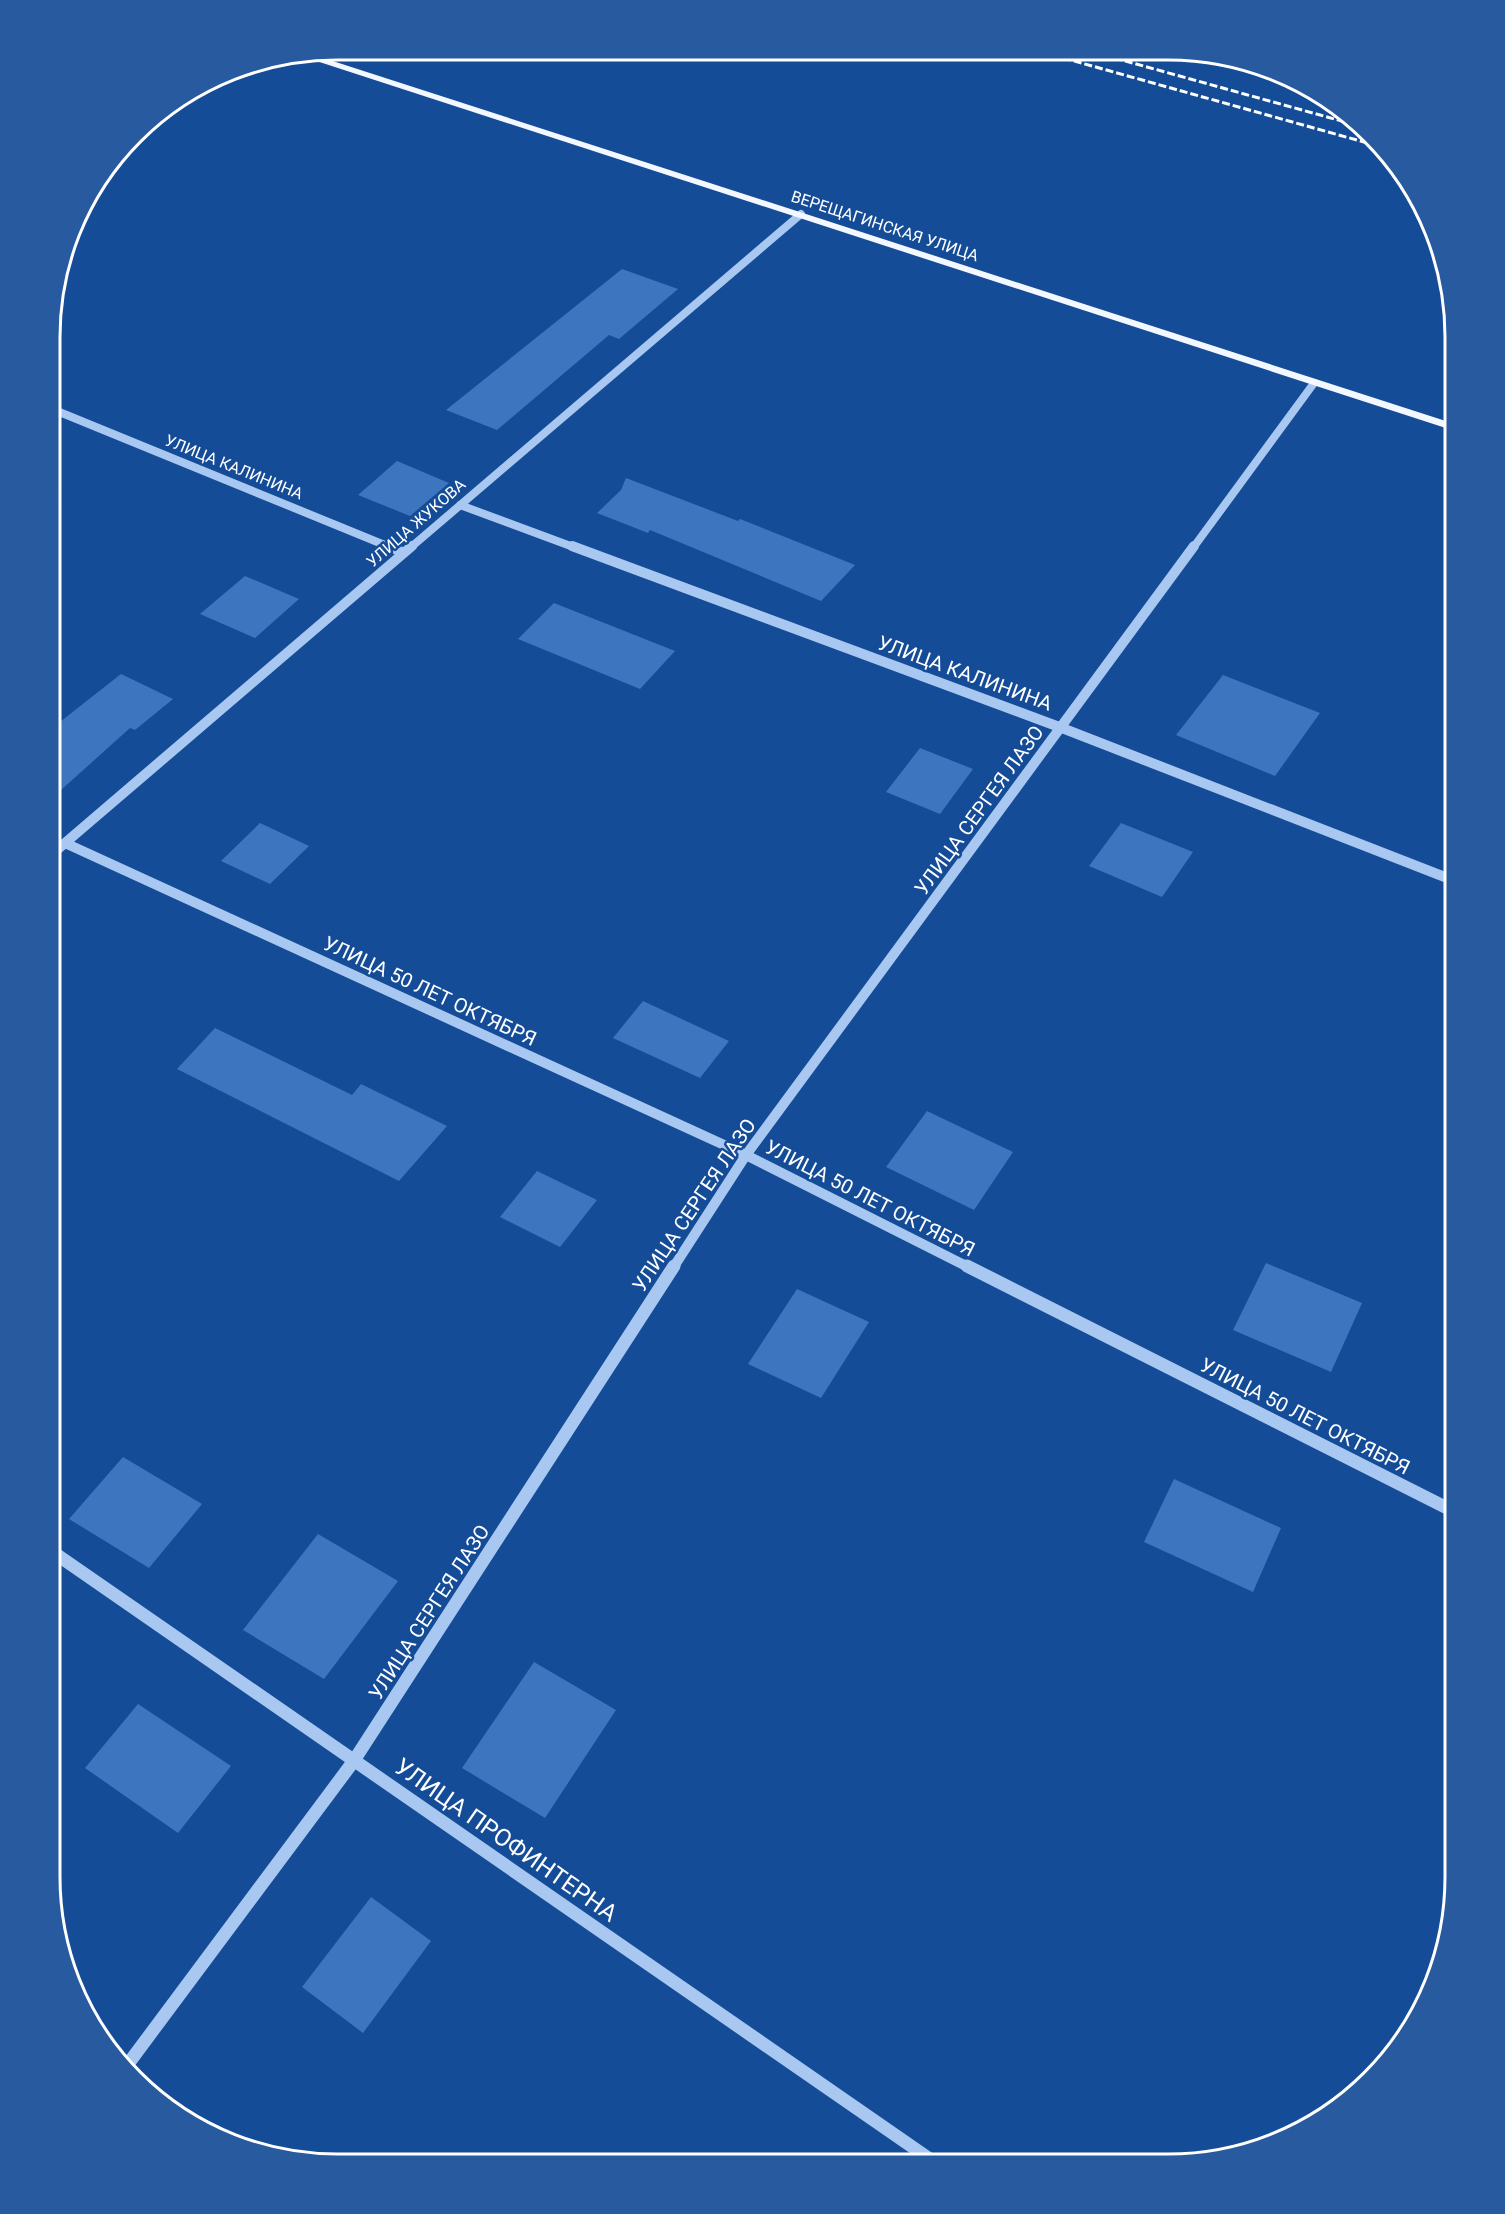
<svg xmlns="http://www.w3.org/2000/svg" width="1505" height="2214" font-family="Roboto,sans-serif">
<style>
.building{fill:#3d76bf}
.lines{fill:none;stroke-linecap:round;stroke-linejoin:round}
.minor-far2{stroke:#a8c8f2;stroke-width:8}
.minor-far1{stroke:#a8c8f2;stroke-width:10}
.minor{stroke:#a8c8f2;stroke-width:13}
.major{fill:#f3f7ff;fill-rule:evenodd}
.rail{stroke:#fff;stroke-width:3;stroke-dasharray:8 3;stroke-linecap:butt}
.labels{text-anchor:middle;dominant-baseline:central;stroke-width:5;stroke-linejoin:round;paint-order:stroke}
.far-street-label{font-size:16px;fill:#fff;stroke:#154c98}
.street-label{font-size:20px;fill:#fff;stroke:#154c98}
.near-street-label{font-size:24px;fill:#fff;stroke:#154c98}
.rim{fill:none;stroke:#fff;stroke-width:3}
</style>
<rect width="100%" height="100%" fill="#154c98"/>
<path class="building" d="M622 269 678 289 619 339 609 335 497 430 446 410Z
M397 461 449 483 410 516 358 495Z
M626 478 738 521 740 519 855 565 821 601 650 530 648 533 597 513 621 490Z
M245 576 299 599 255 638 200 614Z
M554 603 675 651 640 689 518 639Z
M121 674 173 699 135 730 130 728 51 799V729Z
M1223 675 1320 713 1275 776 1176 735Z
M920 748 973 769 940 814 886 792Z
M260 823 309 846 270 884 221 861Z
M1121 823 1193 852 1162 897 1089 866Z
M643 1001 729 1041 700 1078 613 1038Z
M215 1028 352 1095 361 1084 447 1126 399 1181 177 1069Z
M927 1111 1013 1152 974 1210 886 1167Z
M537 1171 597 1200 560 1247 500 1217Z
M1266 1263 1362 1303 1331 1372 1233 1330Z
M797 1289 869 1322 821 1398 748 1364Z
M123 1457 202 1504 149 1568 69 1519Z
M1174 1479 1281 1528 1253 1592 1144 1542Z
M318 1534 398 1581 324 1679 243 1630Z
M534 1662 616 1710 545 1818 462 1768Z
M138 1704 231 1766 178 1833 85 1768Z
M371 1897 431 1941 363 2033 302 1987Z"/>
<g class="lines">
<path class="minor-far2" d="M52 409 392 548
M460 505 576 548
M410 548 801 214
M1193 548 1314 383"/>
<path class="minor-far1" d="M388 546 404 553
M572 546 1062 728 1455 881
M65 843 746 1155 970 1268
M51 855 412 546
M673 1268 746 1155 1194 546"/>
<path class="minor" d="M967 1266 1455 1512
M50 1550 937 2164
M128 2064 353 1762 674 1266"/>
<path class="major" d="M311 54 1455 424V431L301 56Z"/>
<path class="rail" d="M1042 52 1371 144
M1093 52 1356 125
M1192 52 1288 77"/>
</g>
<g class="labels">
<g class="far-street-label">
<text transform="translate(885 226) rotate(18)">ВЕРЕЩАГИНСКАЯ УЛИЦА</text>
<text transform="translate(234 467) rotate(22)">УЛИЦА КАЛИНИНА</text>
<text transform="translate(416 523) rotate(-41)">УЛИЦА ЖУКОВА</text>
</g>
<g class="street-label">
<text transform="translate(965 673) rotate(20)">УЛИЦА КАЛИНИНА</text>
<text transform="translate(979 810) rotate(-54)">УЛИЦА СЕРГЕЯ ЛАЗО</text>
<text transform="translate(430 991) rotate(25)">УЛИЦА 50 ЛЕТ ОКТЯБРЯ</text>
<text transform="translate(870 1198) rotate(27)">УЛИЦА 50 ЛЕТ ОКТЯБРЯ</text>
<text transform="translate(694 1205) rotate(-56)">УЛИЦА СЕРГЕЯ ЛАЗО</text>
<text transform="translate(1305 1416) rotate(27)">УЛИЦА 50 ЛЕТ ОКТЯБРЯ</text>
<text transform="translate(429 1612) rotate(-57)">УЛИЦА СЕРГЕЯ ЛАЗО</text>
</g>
<g class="near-street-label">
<text transform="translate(506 1840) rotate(35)">УЛИЦА ПРОФИНТЕРНА</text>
</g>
</g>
<path d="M0 0H1505V2214H0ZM337 60H1168A277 277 0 0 1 1445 337V1877A277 277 0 0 1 1168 2154H337A277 277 0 0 1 60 1877V337A277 277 0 0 1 337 60Z" fill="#285aa0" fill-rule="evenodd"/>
<path class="rim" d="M337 60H1168A277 277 0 0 1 1445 337V1877A277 277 0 0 1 1168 2154H337A277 277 0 0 1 60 1877V337A277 277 0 0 1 337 60Z"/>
</svg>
